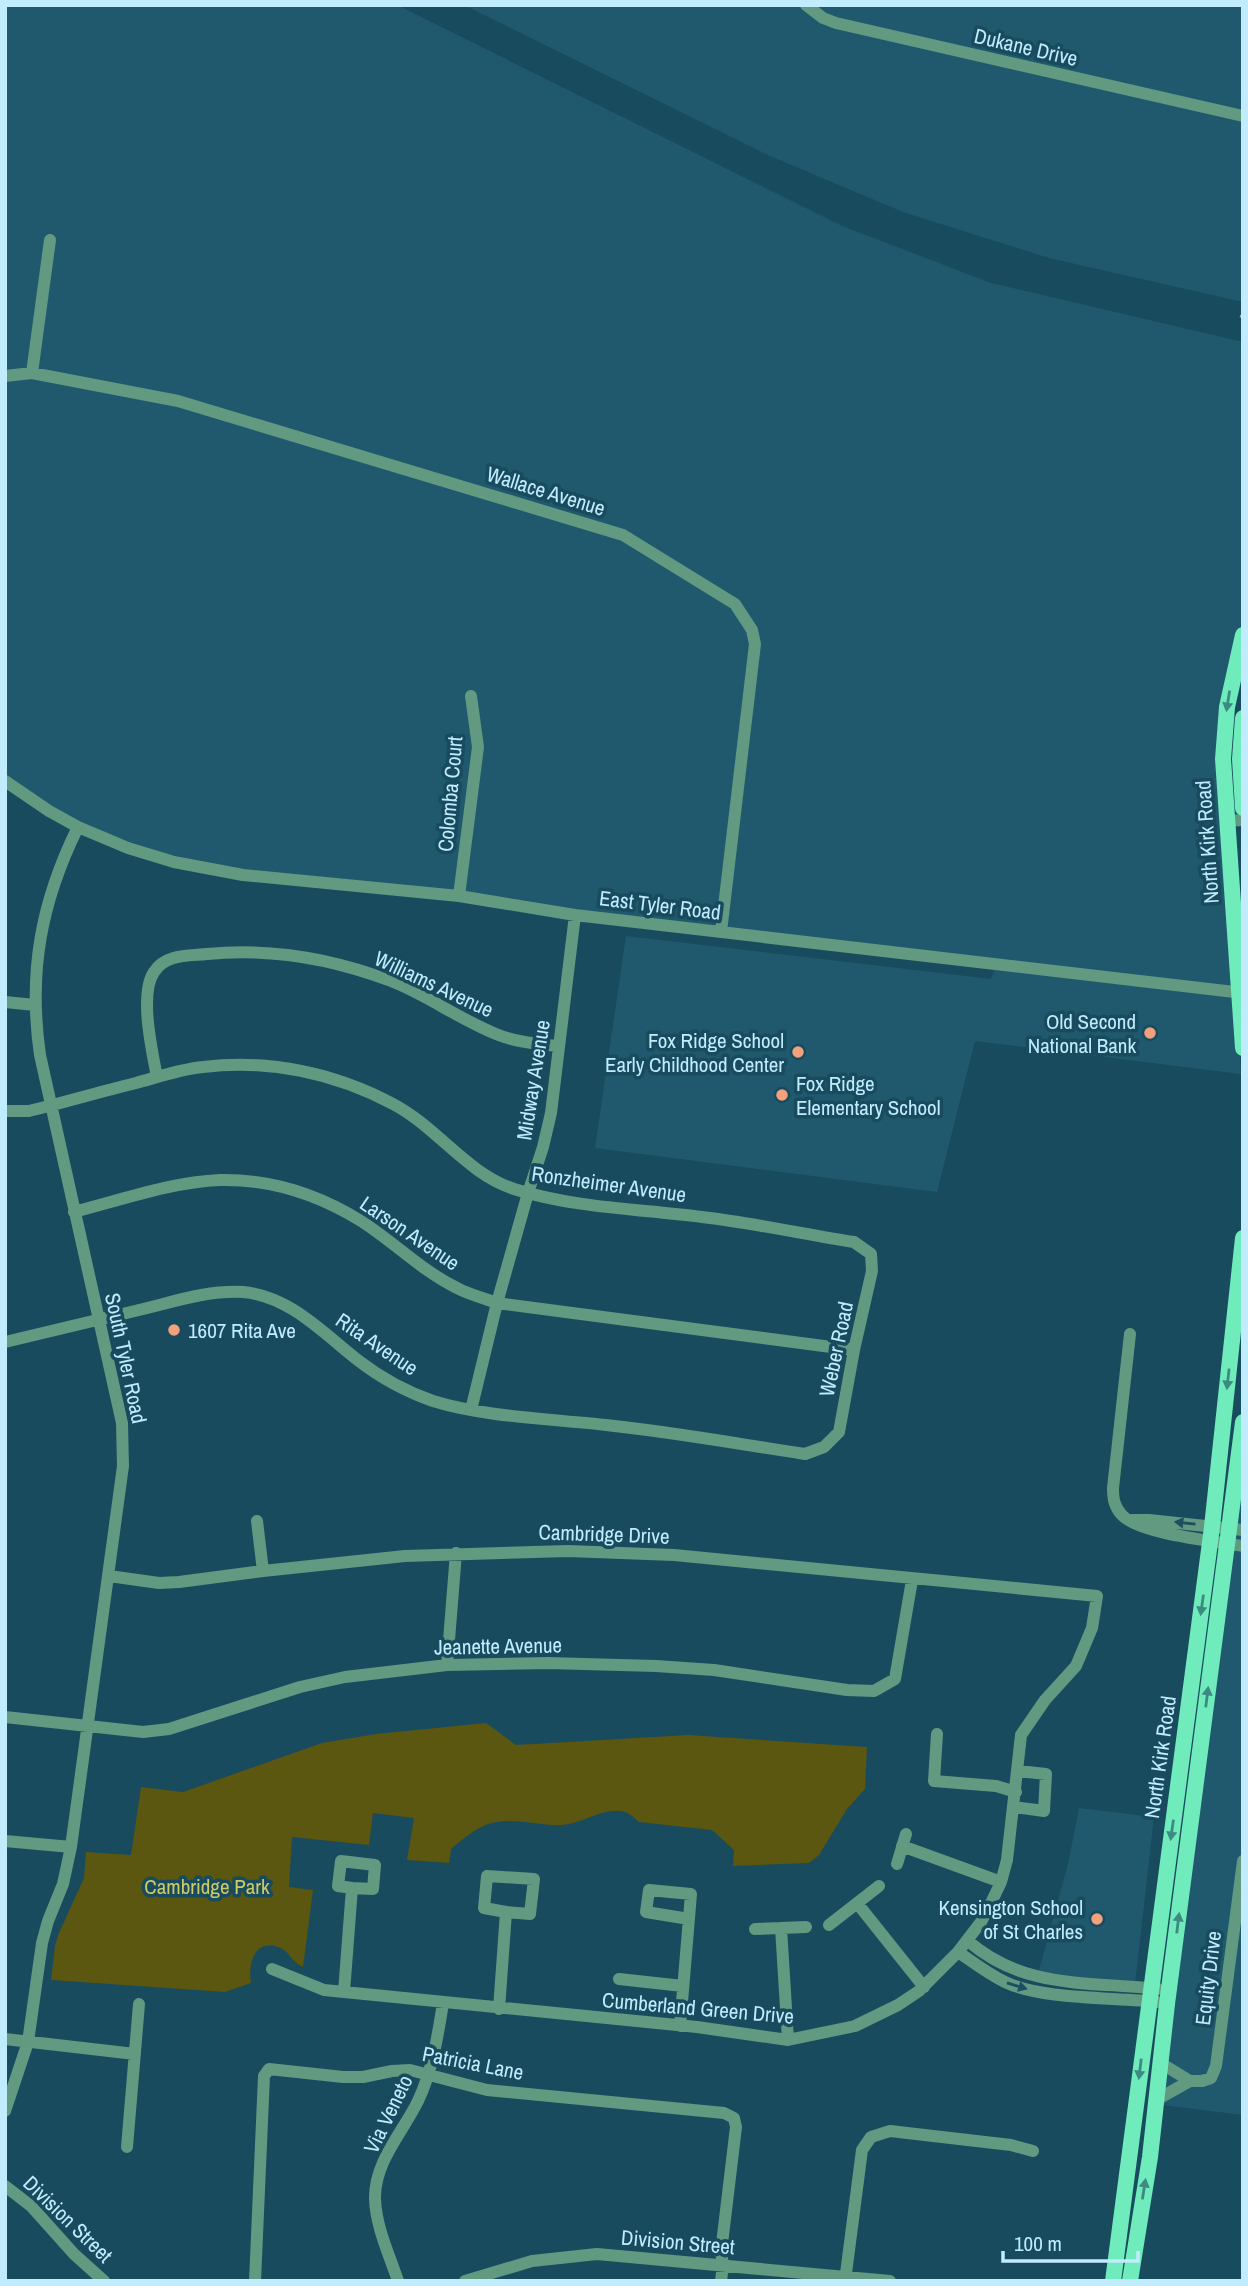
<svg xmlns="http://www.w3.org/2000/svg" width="1248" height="2286" font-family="'Archivo Narrow',sans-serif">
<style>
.built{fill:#20596e}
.green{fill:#5b5610}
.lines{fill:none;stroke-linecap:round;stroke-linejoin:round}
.minor{stroke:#619981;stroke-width:12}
.major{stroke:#70ebbb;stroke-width:16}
.rail{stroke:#90bdd0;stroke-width:2.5;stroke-dasharray:10 5;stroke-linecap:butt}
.oneway{fill:#3b8b83}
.oneway2{fill:#1c4f60}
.poi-dot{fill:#f1a17c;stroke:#184b5e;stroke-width:2.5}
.labels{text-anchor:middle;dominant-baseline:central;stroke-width:7;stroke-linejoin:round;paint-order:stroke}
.street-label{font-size:21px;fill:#c1ecfe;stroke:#184b5e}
.poi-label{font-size:21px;fill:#c1ecfe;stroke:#184b5e;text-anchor:end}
.park-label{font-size:21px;fill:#d0ca64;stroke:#184b5e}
</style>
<rect width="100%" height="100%" fill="#184b5e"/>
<path class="built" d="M5 5H397L842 226 991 283 1243 342V616L1229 670 1233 988 248 871 167 854 119 838 81 822 32 796 5 774Z
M464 5H1243V302L1049 258 903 212 770 156Z
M626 936 991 979 994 970 1236 998 1241 1074 975 1041 937 1192 595 1148Z
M1243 1476V2115L1162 2105Z
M1079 1808 1154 1817 1135 1984 1038 1974 1068 1864Z"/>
<path class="green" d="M486 1723 516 1745 688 1735 867 1747 865 1789 847 1809 819 1855 809 1863 733 1866 734 1850 712 1830 639 1822C633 1817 628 1811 620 1811 600 1809 582 1824 562 1825 538 1826 515 1817 492 1823 476 1827 463 1839 451 1849L449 1863 407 1860 414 1818 373 1813 369 1845 292 1837 289 1887 313 1890 303 1967C292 1963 289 1950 278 1947 253 1939 248 1966 251 1983L225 1992 51 1980 55 1946 59 1933 84 1878 86 1852 131 1855 141 1787 183 1792 322 1743 376 1734Z"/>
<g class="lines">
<path class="minor" d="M806 5 823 18 836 23 1243 116
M32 373 50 240
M5 376 32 373 178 401 623 535 735 604 752 630 755 644 721 932
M5 781 49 811 78 827 128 848 174 862 243 875 459 896 575 915 1243 993
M1227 821 1243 820
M459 896 478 747 471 696
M5 1002 35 1005
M157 1077C152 1051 139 994 154 972 165 954 188 956 207 954 269 948 333 959 391 981 427 995 459 1019 496 1034 515 1042 537 1044 558 1046
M5 1111H29C65 1102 100 1092 136 1083 158 1077 181 1069 203 1067 269 1059 335 1073 393 1104 437 1127 466 1173 514 1189 574 1208 640 1209 702 1217 753 1223 804 1234 854 1242L871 1254 872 1271 854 1350 839 1432 824 1447 805 1454C739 1444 673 1432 606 1425 553 1419 484 1417 433 1401 407 1392 381 1378 359 1361 324 1334 290 1296 243 1292 207 1290 173 1302 139 1310 94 1321 50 1331 5 1342
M74 1212C121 1200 171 1182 220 1180 270 1179 319 1195 361 1221 394 1242 422 1271 457 1288 470 1295 484 1298 497 1303L854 1350
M1130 1334 1113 1488C1113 1498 1114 1506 1121 1514 1137 1534 1215 1541 1243 1546
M471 1410 497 1303 528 1193 543 1147 551 1113 575 915
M1132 1520H1149L1243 1530
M257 1521 263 1571
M109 1576 159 1583 179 1582 263 1571 405 1556 568 1551 674 1555 1097 1596 1092 1628 1076 1666 1045 1700 1021 1735 1007 1860 1001 1882 991 1903 981 1922 958 1952 919 1991 898 2005 855 2026 788 2040 697 2027 324 1990 272 1969
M447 1665 456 1553
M5 1717 143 1732 169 1729 300 1687 345 1677 447 1665 548 1663 656 1666 714 1670 847 1690 874 1691 895 1679 912 1580
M937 1734 934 1781 996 1786 1016 1792
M1014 1807 1044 1811 1046 1774 1018 1771
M5 1841 71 1847
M902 1846 1001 1882
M897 1864 906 1834
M857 1903 924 1987
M829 1925 879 1886
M781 1928 788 2040
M755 1929 806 1927
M968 1941C1025 1990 1088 1981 1158 1989
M958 1952C973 1962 988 1974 1005 1982 1042 2000 1114 1997 1157 2002
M619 1979 683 1986
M344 1992 352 1888 373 1889 375 1865 341 1861 338 1886 352 1888
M499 2009 506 1912 530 1914 534 1879 487 1876 484 1908 506 1912
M680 2026 691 1894 649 1890 646 1912 689 1919
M5 2039 135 2054
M1159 2062 1190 2081
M1156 2100 1190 2081H1202L1211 2078 1216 2066 1243 1861
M5 2111 28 2042 42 1943 48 1921 63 1884 71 1847 123 1466 122 1423 40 1055C28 972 41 902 78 827
M127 2147 139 2004
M5 2186 31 2206 74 2254 104 2281
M255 2281 264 2076 269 2069 343 2077H363L392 2071 410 2070 487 2090 724 2113 734 2118 736 2127 721 2252 723 2265 721 2281
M398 2281C389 2254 376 2227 375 2199 374 2162 403 2132 418 2101 432 2072 438 2035 443 2003
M465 2281 532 2261 597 2254 890 2281
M845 2281 862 2150 871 2137 890 2131 1011 2145 1033 2151"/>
<path class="major" d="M1243 635 1227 707 1223 759 1243 1048
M1243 718 1240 759 1243 808
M1113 2281 1212 1527 1243 1238
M1130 2281 1150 2157 1167 2004 1243 1422"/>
<path class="rail" d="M1240 316 1243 317"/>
</g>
<defs><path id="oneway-solid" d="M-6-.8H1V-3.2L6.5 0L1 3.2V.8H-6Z" transform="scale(1.75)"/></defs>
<g class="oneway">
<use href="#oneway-solid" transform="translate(1228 701) rotate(99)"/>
<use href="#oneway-solid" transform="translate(1228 1379) rotate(96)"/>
<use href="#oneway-solid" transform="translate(1202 1605) rotate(98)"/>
<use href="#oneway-solid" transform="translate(1207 1697) rotate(-83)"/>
<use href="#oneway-solid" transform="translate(1172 1830) rotate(98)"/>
<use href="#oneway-solid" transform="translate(1178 1923) rotate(-83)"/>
<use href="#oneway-solid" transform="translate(1140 2069) rotate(97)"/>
<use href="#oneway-solid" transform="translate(1144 2189) rotate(-81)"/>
</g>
<g class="oneway2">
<use href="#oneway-solid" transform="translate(1185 1523) rotate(-174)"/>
<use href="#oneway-solid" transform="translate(1017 1986) rotate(17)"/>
</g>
<g class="poi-dot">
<circle cx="1150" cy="1033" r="7"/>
<circle cx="798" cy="1052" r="7"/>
<circle cx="782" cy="1095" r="7"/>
<circle cx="174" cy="1330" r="7"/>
<circle cx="1097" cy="1919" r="7"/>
</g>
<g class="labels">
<g class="street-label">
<text transform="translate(1026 47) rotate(13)">Dukane Drive</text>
<text transform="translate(546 491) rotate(17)">Wallace Avenue</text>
<text transform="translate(450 794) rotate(-85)">Colomba Court</text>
<text transform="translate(1207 842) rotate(-94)">North Kirk Road</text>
<text transform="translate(660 905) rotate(7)">East Tyler Road</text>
<text transform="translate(434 984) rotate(25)">Williams Avenue</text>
<text transform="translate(533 1080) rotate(-81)">Midway Avenue</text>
<text transform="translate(609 1184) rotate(8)">Ronzheimer Avenue</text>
<text transform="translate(410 1233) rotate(34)">Larson Avenue</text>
<text transform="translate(377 1344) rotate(34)">Rita Avenue</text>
<text transform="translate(836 1349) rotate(-78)">Weber Road</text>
<text transform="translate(126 1358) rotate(78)">South Tyler Road</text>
<text transform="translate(604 1534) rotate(2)">Cambridge Drive</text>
<text transform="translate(498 1646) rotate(-1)">Jeanette Avenue</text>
<text transform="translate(1160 1757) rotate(-82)">North Kirk Road</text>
<text transform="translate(1208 1978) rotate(-83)">Equity Drive</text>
<text transform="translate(698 2008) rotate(5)">Cumberland Green Drive</text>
<text transform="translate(473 2063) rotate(11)">Patricia Lane</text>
<text transform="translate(388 2114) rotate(-64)">Via Veneto</text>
<text transform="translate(68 2219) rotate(44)">Division Street</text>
<text transform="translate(678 2242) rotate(5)">Division Street</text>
</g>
<g class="poi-label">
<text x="1136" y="1021">Old Second<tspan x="1136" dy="24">National Bank</tspan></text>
<text x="784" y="1040">Fox Ridge School<tspan x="784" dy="24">Early Childhood Center</tspan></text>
<text x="796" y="1083" text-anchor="start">Fox Ridge<tspan x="796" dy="24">Elementary School</tspan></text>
<text x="188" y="1330" text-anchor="start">1607 Rita Ave</text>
<text x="1083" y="1907">Kensington School<tspan x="1083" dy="24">of St Charles</tspan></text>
</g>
<g class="park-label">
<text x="207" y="1886">Cambridge Park</text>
</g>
</g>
<rect width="1248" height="2286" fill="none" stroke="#c1ecfe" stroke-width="14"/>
<path d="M1003 2251v10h135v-10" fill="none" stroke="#c1ecfe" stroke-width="3.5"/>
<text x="1014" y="2251" font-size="21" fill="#c1ecfe" stroke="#184b5e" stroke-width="5" paint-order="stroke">100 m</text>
</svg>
